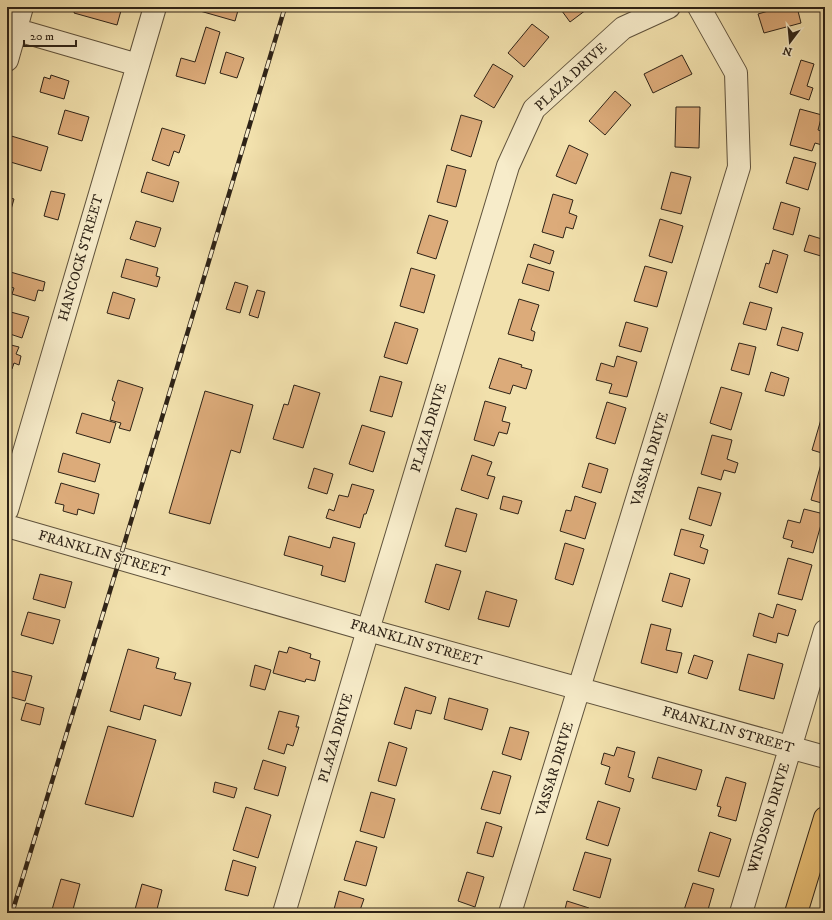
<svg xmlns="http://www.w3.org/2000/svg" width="832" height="920" font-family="'IM FELL DW Pica',serif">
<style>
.building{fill:#dcab7a;stroke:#2e2317}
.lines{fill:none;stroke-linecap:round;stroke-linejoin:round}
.minor-casing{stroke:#5f523c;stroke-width:24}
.major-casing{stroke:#2e2317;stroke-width:24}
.minor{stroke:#f7ecca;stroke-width:22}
.major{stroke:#e9c076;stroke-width:22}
.rail-casing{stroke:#2e2317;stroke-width:4.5}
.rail{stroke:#f7ecca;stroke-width:3;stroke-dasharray:9;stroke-linecap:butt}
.labels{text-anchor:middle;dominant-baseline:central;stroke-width:3;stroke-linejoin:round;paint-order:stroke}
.street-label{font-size:14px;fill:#2e2317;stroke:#f7ecca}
</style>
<rect width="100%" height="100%" fill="#f2e1ad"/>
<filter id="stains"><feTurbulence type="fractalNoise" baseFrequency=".005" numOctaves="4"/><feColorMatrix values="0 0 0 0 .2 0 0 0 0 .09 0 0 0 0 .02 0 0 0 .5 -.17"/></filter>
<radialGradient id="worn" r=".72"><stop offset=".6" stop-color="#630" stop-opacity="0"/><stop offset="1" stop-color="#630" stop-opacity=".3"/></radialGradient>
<path class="building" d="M76 7H122L117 25 74 13Z
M201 7H239L235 21 200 11Z
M559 7H590L570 22Z
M782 7H797L801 23 764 33 758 14Z
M532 24 549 37 524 67 508 53Z
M206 27 220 32 205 84 176 76 181 58 195 62Z
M226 52 244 58 237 78 220 73Z
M682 55 692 74 653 93 644 74Z
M801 60 814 64 807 86 813 88 809 100 790 94Z
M493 64 513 76 494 108 474 96Z
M51 75 69 81 64 99 40 92 44 77 50 79Z
M615 91 631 105 605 135 589 121Z
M676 107H700L699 148 675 147Z
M800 109 822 115 818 130 825 132V135L822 145 815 143 812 151 790 145Z
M65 110 89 117 82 141 58 134Z
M461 115 482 121 471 157 451 150Z
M162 128 185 135 179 153 174 151 169 166 152 160Z
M8 135 48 147 41 171 7 161Z
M569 145 588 154 576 184 556 176Z
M794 157 816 163 808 190 786 183Z
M447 165 466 170 456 207 437 202Z
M147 172 179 182 173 202 141 192Z
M671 172 691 177 681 214 661 209Z
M51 191 65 194 58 220 44 216Z
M553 194 573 200 569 213 577 216 573 229 566 227 563 238 542 232Z
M7 197 14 199 10 213 7 212Z
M781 202 800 208 793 235 773 229Z
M429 215 448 221 436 259 417 253Z
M660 219 683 226 672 263 649 256Z
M136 221 161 228 155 247 130 239Z
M809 235 825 240 821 256 804 251Z
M534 244 554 251 550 264 530 257Z
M773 250 788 255 777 293 759 287 766 263 769 264Z
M126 259 158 268 156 276 160 277 157 287 121 277Z
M528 264 554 272 549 291 522 283Z
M645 266 667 272 657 307 634 301Z
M411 268 435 275 424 313 400 306Z
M7 271 45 282 43 291 38 290 35 301 12 294 14 288 7 286Z
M235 282 248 286 240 313 226 309Z
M257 290 265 292 258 318 249 315Z
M113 292 135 299 129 319 107 313Z
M519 299 539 305 531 330 535 332 533 341 508 334Z
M750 302 772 308 766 330 743 324Z
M7 311 29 317 22 338 7 333Z
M395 322 418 329 407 364 384 357Z
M626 322 648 328 641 352 619 346Z
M782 327 803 333 798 351 777 345Z
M739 343 756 347 749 375 731 370Z
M7 344 19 347 16 354 21 356 19 365 14 363 12 369 7 368Z
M617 356 637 362 627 397 609 393 612 384 596 380 601 363 614 367Z
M499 358 522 365 521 367 532 370 526 389 513 385 510 394 489 388Z
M771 372 789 378 784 396 765 391Z
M380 376 402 382 392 417 370 411Z
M118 380 143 388 130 431 119 428 121 423 110 420 115 402 112 400Z
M294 385 320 393 303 448 273 439 284 404 288 405Z
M721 387 742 393 731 430 710 423Z
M205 391 253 405 240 453 231 450 210 524 169 513Z
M485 401 506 407 502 421 510 423 507 434 499 432 494 446 474 440Z
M607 402 626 408 615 444 596 438Z
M82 413 116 423 110 443 76 433Z
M822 416 825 417V454L812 450Z
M362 425 385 432 373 472 349 464Z
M712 435 732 440 727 459 738 463 735 473 724 470 721 480 701 474Z
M63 453 100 464 95 482 58 472Z
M472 455 492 462 487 475 495 477 488 499 461 490Z
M589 463 608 469 601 493 582 487Z
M821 464 825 465V504L811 500Z
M314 468 333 474 327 494 308 488Z
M61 483 99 494 94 514 78 509 77 515 63 511 64 505 55 503Z
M352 484 374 490 366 514H364L360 528 326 518 329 509 334 511 339 495 348 497Z
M698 487 721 493 711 526 689 519Z
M503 496 522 501 518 514 500 509Z
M575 496 596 503 585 539 560 531 566 510 571 511Z
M456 508 477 514 466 552 445 546Z
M804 509 824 514 813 553 791 547 793 541 783 538 788 520 800 523Z
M681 529 704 535 700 547 708 550 704 564 674 555Z
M289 536 330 548 333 537 355 543 345 582 321 575 323 566 284 555Z
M565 543 584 549 573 585 555 579Z
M788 558 812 565 802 600 778 594Z
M436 564 461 571 449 610 425 602Z
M670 573 690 579 682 607 662 601Z
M40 574 72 582 65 608 33 599Z
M486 591 517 600 509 627 478 619Z
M777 604 796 610 788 636 778 633 776 643 753 636 759 613 773 618Z
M28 612 60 620 53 644 21 635Z
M651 624 671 629 666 650 682 653 677 673 641 663Z
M289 647 311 654 310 658 320 661 315 681 306 679 305 682 273 673 279 651 287 653Z
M128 649 159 658 156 668 176 673 174 679 191 683 181 716 144 705 140 720 110 711Z
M748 654 783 664 774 699 739 690Z
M694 655 713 661 707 679 688 673Z
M255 665 271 670 265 690 250 686Z
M7 670 32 676 25 701 7 696Z
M405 687 436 697 431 714 416 710 411 729 394 724Z
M449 698 488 709 482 730 444 719Z
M26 703 44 708 40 725 21 720Z
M279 711 299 716 296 727H299L293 746 287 744 284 754 268 749Z
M108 726 156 740 133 817 85 804Z
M510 727 529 732 521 760 502 754Z
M389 742 407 748 396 786 378 781Z
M617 747 635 752 628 777 634 779 630 792 605 784 610 767 601 764 604 753 614 756Z
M658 757 702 770 696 790 652 778Z
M263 760 286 767 278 796 254 789Z
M493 771 511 776 500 814 481 809Z
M726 777 746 783 736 821 718 816 721 807 717 806Z
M215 782 237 788 234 798 213 792Z
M371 792 395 799 384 838 360 831Z
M598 801 620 808 608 846 586 839Z
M246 807 271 815 258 858 233 850Z
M486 822 502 827 493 857 477 853Z
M710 832 731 839 719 877 698 871Z
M356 841 377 847 366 886 344 880Z
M585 852 611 859 600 898 573 890Z
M233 860 256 867 248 896 225 890Z
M467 872 484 877 475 907 458 901Z
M61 879 80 884 72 913H51Z
M693 883 714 889 707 913H683Z
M142 884 162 890 156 913H134Z
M339 891 364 899 359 913H333Z
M567 901 589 908 587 913H564Z"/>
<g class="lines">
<defs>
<path id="minor" d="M7 27 138 65
M7 60 22 7
M7 510 155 7
M7 526 368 630 825 757
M284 913 368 630 508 166 534 109 623 28 669 7
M510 913 739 167 736 73 699 7
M741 913 825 631"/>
<path id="major" d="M796 913 825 818"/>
</defs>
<use href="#minor" class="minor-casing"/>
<use href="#major" class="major-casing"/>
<use href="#minor" class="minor"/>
<use href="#major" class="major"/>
<defs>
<path id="rail" d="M12 913 120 558 285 7"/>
</defs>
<use href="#rail" class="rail-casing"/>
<use href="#rail" class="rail"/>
</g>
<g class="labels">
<g class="street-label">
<text transform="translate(571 77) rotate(-43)">PLAZA DRIVE</text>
<text transform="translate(81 258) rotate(-74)">HANCOCK STREET</text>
<text transform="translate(429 428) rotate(-73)">PLAZA DRIVE</text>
<text transform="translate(650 459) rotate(-73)">VASSAR DRIVE</text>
<text transform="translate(104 554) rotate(16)">FRANKLIN STREET</text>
<text transform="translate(416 643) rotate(16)">FRANKLIN STREET</text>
<text transform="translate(728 730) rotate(16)">FRANKLIN STREET</text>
<text transform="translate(336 738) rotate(-74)">PLAZA DRIVE</text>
<text transform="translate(555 769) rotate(-73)">VASSAR DRIVE</text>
<text transform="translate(769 818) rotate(-73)">WINDSOR DRIVE</text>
</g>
</g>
<rect width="832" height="920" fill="none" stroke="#f2e1ad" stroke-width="24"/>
<rect x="8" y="8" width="816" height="904" fill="none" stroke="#2e2317" stroke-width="2"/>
<rect x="12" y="12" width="808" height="896" fill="none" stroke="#2e2317"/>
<g transform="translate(790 42) rotate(196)" stroke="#f7ecca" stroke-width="3" paint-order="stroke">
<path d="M0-3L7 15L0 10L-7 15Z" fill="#2e2317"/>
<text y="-6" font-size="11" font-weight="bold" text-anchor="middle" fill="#2e2317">N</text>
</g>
<path d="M24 40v6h52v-6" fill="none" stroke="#2e2317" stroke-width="2"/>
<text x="30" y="40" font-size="12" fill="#2e2317" stroke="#f7ecca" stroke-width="3" paint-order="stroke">20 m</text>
<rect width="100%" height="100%" filter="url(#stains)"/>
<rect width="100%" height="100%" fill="url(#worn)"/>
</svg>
